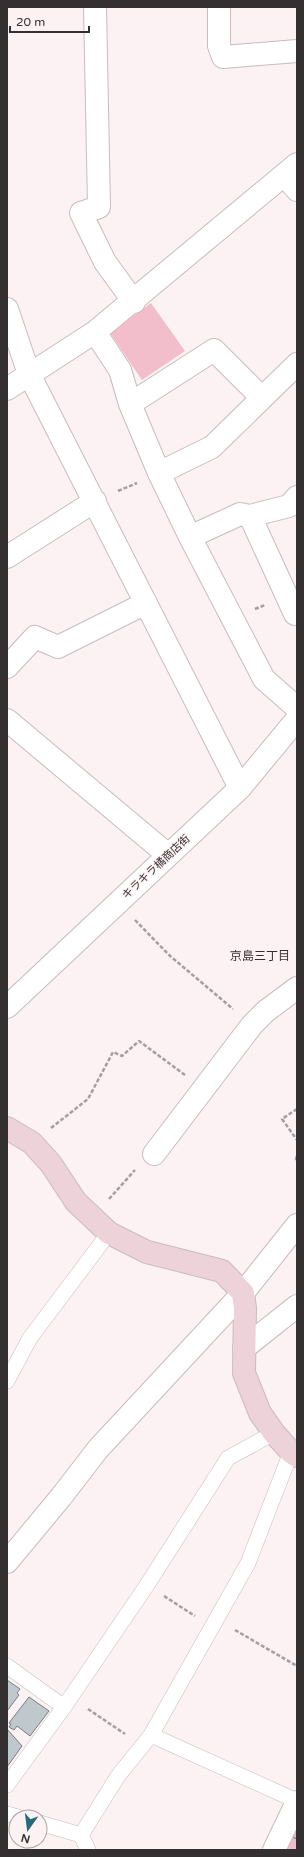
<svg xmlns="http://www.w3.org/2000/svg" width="304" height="1857" font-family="'Varela Round','Noto Sans JP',sans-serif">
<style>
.green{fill:#f3becb}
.building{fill:#bfc9cd;stroke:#757e82}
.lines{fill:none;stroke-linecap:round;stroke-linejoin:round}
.lane-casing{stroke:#c7bcbe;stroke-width:16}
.street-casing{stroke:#c7bcbe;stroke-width:24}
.secondary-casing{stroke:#c7bcbe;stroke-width:24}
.path{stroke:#a69ea0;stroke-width:2.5;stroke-dasharray:4 2;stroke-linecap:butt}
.lane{stroke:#fff;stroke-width:15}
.street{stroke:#fff;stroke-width:22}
.secondary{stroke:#eed2da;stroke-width:22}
.labels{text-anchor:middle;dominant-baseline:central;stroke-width:3;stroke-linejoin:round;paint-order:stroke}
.street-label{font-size:11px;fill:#343031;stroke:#fcf1f3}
.neighbourhood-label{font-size:12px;fill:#343031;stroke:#fcf1f3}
</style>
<rect width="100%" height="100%" fill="#fcf1f3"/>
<path class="green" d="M151 303 185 351 142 380 110 333Z
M297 1817V1850H280Z"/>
<path class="building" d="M7 1680 20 1689 17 1693 19 1695 7 1711Z
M29 1697 49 1711 30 1736 17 1726 14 1730 9 1727 11 1724 9 1723Z
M7 1729 22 1746 7 1767Z
M297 1822V1839L290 1836Z"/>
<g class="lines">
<defs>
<path id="lane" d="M7 1381 30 1338 109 1233
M291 1452 248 1563 151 1735 297 1801
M7 1666 64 1707
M7 1785 64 1707 147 1585 228 1458 274 1433
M7 1814 18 1817
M40 1823 81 1835 88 1850
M81 1835 118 1776 151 1735"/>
<path id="street" d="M95 7 99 207 81 213 105 262 134 302
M219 7V46L223 57 297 51
M284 175 297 190
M7 309 29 374 240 788
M95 332 120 370 130 404 159 473 190 537 264 679 297 708
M7 389 95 332 297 164
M130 404 214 350 262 398
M159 473 212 447 297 364
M250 516 295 614
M190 537 240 514 250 516 289 506 297 497
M7 557 95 501
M7 667 35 637 58 647 146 603
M7 720 168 855
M7 1007 240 788 297 719
M154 1154 252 1025 266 1011 297 988
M244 1348 297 1306
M7 1562 61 1497 98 1449 243 1293 297 1225
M274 1850 297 1802"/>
<path id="secondary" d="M7 1128 32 1143 51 1164 76 1202 109 1233 147 1252 222 1271 243 1293 245 1308 244 1373 260 1413 274 1433 291 1452 297 1456"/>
</defs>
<use href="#lane" class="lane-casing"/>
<use href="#street" class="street-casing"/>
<use href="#secondary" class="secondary-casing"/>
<path class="path" d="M118 491 137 483
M255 609 265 605
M135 920 169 955 233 1009
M297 1109 282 1119 297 1140
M51 1128 88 1099 113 1052 122 1056 139 1041 185 1075
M297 1156 296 1159 297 1160
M109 1199 135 1170
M164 1596 195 1616
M235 1630 297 1666
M88 1709 125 1734"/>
<use href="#lane" class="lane"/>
<use href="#street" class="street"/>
<use href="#secondary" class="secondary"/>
</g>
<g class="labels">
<g class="street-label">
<text transform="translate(156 867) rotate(-43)">キラキラ橘商店街</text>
</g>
<g class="neighbourhood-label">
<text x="260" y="956">京島三丁目</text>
</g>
</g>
<rect width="304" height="1857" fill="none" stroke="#343031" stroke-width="16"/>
<g transform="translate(28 1829) rotate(194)"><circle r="19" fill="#fcf1f3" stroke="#aca4a5"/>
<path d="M0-3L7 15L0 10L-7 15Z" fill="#286a7d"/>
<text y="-6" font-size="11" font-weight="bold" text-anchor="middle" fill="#343031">N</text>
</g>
<path d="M10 26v6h79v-6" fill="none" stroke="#343031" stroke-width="2"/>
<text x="16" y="26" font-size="12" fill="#343031" stroke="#fcf1f3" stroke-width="3" paint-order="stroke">20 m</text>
</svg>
